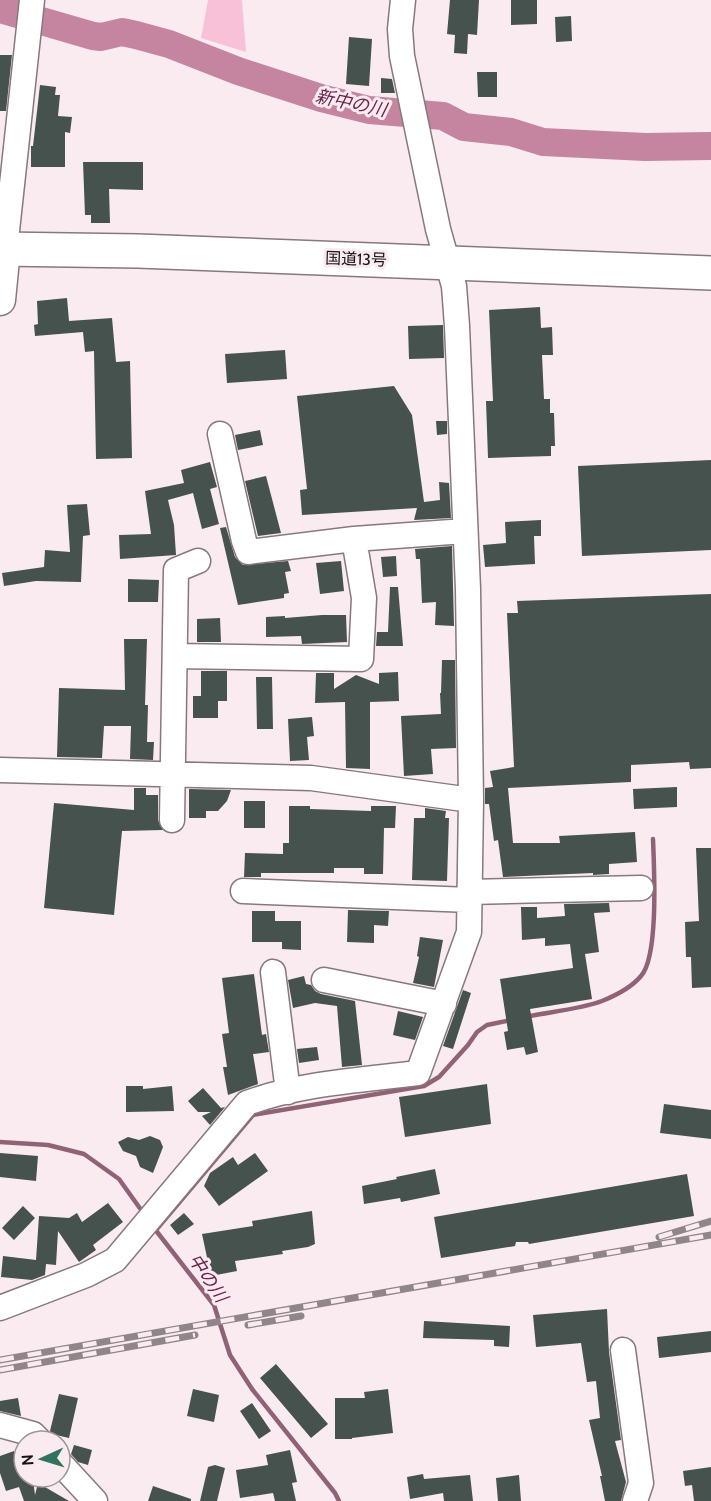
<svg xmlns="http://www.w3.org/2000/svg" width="711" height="1501" font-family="Cabin,'Noto Sans JP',sans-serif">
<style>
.green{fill:#f8c1d8}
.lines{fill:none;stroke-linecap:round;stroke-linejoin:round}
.stream{stroke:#916276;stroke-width:4.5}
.river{stroke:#c584a0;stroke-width:28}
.building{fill:#45524e}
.minor-casing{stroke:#86797e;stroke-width:27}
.major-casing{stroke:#86797e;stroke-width:33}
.highway-casing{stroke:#86797e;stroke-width:36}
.minor{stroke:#fff;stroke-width:24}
.major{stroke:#fff;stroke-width:30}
.highway{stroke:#fff;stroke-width:33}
.rail-casing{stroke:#90868a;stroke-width:7}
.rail{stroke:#faebf1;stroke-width:4.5;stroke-dasharray:14;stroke-linecap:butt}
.labels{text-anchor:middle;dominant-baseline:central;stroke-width:6;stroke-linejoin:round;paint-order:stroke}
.street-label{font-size:16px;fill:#171214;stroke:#faebf1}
.water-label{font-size:18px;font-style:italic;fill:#6f214a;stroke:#faebf1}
</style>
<rect width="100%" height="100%" fill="#faebf1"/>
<path class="green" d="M208 0H242L246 52 201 38Z"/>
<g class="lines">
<path class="stream" d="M525 1017C549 1012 581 1009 602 1001 617 995 631 988 641 976 659 956 654 867 653 839
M0 1142 48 1145 84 1154 119 1179 144 1214
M154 1228 214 1305 230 1355 252 1389 335 1493 339 1501
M156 1230 253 1115 424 1086 439 1077 468 1045 477 1032 487 1025 511 1020"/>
<path class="river" d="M0 9 93 36 101 37 122 32 136 35 169 44 238 71 321 98 369 110 443 116 464 127 511 132 543 142 645 147 711 146"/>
</g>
<path class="building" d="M450 0H479L477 35 468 34 467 54 454 53 455 35 447 34Z
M511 0H537V24L511 25Z
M571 16 572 41 556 42 555 17Z
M349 37 372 39 369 86 346 84Z
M0 55H12L6 111H0Z
M477 72H497V97H478Z
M381 78 392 79 395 93H381Z
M40 85 56 87 55 95H60L58 116 72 117 70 133 65 132V167H31V146H33Z
M83 162H143V190L109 189 110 223H91V215H85Z
M67 298 69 321 112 318 116 362 130 361 132 458 96 459 94 351 85 352 83 332 35 336 34 325 38 324 37 301Z
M540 307 541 328 552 327 553 355H542L544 399H550V413H554L555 446H551V456L488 458 486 401H493L489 310Z
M443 325 444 358 409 359 408 326Z
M285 350 287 379 227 383 225 354Z
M394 386 412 415 424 502 440 500 439 482 449 483 451 518 414 520 417 508 302 515 300 490 307 489 297 396Z
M436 421H447V434L437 435Z
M260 430 263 445 238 450 235 435Z
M711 460V550L582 556 578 466Z
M210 462 217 487 210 489 219 524 202 529 193 493 168 500 174 525 176 555 120 559 119 535 151 534 145 491 184 483 181 470Z
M266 476 281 533 258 536 245 481Z
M87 504 90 535 83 536 81 582 36 581 4 586 2 573 44 567 45 550 70 552 67 505Z
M541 520V536H534L535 564 485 567 483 545 506 543 505 522Z
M226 527 235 557 243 565 288 561 291 571 285 572 289 593 284 594V598L238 605 220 528Z
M452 546 454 626 435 625 436 602 422 603 420 559H416L415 549Z
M396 556 397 576 383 577 381 557Z
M341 561 344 591 320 594 316 563Z
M128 579 159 580 158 602H128Z
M390 587H398L403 646H376L377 632H388Z
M711 594V768L690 769 689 762 631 765V782L508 788 513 843H560L559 836 635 832 637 862 609 864V874L593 875V873L503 877 498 840 494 841 489 804H485V788L493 787 490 771 514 767 507 613H518L517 601Z
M322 615H346L347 642 302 644 301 636 266 637V617L285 616V618Z
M220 618 221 642H197V619Z
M124 639H147L145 705H148L147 742H154L153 760 130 759 131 726H104L102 758 57 757 59 688 125 690Z
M442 660H455L456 748 431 749 433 774 404 776 401 716 441 714 440 693H441Z
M201 671H227V701H218V718H193V696H201Z
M398 672 399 701 370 702V769L346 768 345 702 315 703 316 673H334V689L356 675 379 684V673Z
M256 677H272L273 729H257Z
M312 717 314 736 307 737 309 760 290 761 288 719Z
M677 787V807L634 809 633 789Z
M134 788H146V795H158V820L163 830 122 831 114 915 44 908 54 803 134 810Z
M189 789 231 790 227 801 218 811H206V818H189Z
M244 801H265V828H244Z
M289 806H310V809L371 811V806H396L395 828H384L383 874H364V868H334V873H261V877H244L245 853 283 854V843H289Z
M425 808 446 811 445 818H449L447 881 412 880 414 818H425Z
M696 848H711V987L692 988 691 957H686L685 922 699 921Z
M609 903 610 912 594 913 599 952 585 954 592 999 530 1009 538 1052 526 1055 524 1047 507 1050 504 1032 508 1031 500 979 573 968 570 944 545 946V938L522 940 521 907H537V918L565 916 564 904Z
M348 910 389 911 388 926 374 925V943L347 942Z
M252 911H275V921H301V950L282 949V942H252Z
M420 937 443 940 434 987 413 983 419 957 417 956Z
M254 974 262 1035 266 1034 269 1052 253 1054 258 1084 228 1095 223 1067H227L222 1034 229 1033 222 978Z
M304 976 306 984 311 985 315 991 321 994 355 1001 362 1065 342 1067 337 1006 315 1003 293 1008 288 980Z
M463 990 471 993 453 1049 443 1046Z
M398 1011 423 1017 415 1040 393 1035Z
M317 1047 319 1060 299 1063 297 1049Z
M487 1084 491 1124 405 1137 399 1097Z
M126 1086H143V1089L172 1086 174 1111 126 1112Z
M203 1088 221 1108 225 1107 210 1125 202 1116 211 1112H198L188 1101Z
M664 1104 711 1110V1139L660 1133Z
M150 1136 160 1140 163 1147 153 1173 140 1167 136 1156 123 1151 118 1142 128 1137 139 1140Z
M0 1153 38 1156 36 1181 0 1177Z
M255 1153 268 1171 219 1206 204 1186 210 1173 233 1157 238 1165Z
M435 1169 440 1194 401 1202 400 1198 364 1204 362 1186 397 1179 396 1177Z
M687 1174 694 1216 529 1244 528 1242H516L515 1246 441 1258 434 1217Z
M108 1203 123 1222 93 1245 96 1250 79 1262 58 1231 56 1265 46 1264 45 1275 32 1280 1 1277 3 1256 36 1260 39 1216 69 1218 77 1213 82 1222Z
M23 1206 35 1218 14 1240 2 1228Z
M312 1211 315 1244 308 1247 282 1251 283 1254 235 1261 237 1271 211 1276 202 1234 253 1226 252 1221Z
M184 1213 194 1224 178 1235 170 1225Z
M607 1309 609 1352 621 1440 615 1441 626 1482 621 1501H605L600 1476H602L589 1420 600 1418 596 1381 587 1382 581 1343 536 1347 533 1315Z
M424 1321 510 1326 509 1347 494 1346V1340L423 1338Z
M711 1331V1352L659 1358 657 1337Z
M276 1364 328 1424 311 1438 260 1378Z
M193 1389 219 1395 214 1422 187 1416Z
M388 1389 393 1433 352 1438V1439H335V1398H365L364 1392Z
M59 1394 78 1398 69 1438 52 1434 50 1431Z
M18 1398 21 1416 0 1411V1401Z
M252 1403 271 1431 259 1439 240 1411Z
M74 1445 92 1450 88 1465 78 1462 71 1454Z
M290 1450 297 1482 292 1483 296 1501H275L273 1493 240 1498 236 1470 268 1465 266 1455Z
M14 1451 22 1477H28L33 1480 35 1495 38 1483 69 1501H24L19 1487 6 1491 0 1473V1456Z
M215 1465 225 1468 217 1501H200L208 1467Z
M711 1467V1501H694L692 1485 685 1486 683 1471Z
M423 1474 424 1479 470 1475 473 1501H444L443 1493 410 1499 407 1477Z
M519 1475 521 1501H498L496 1478Z
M153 1486 191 1499V1501H148Z"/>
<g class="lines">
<defs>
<path id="minor" d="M5 249 32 0
M220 434 244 541 248 552 354 539 465 531
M175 656 361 659 364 598 354 539
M0 770 311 778 471 800
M172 820 176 570 198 561
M243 891 470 900
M470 892 641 888
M273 972 288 1092
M324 980 444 1004
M0 1308 86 1275 115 1260 247 1103C301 1083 362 1080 418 1073L469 932 471 800 468 589 457 326 454 286 438 229 402 56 400 29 403 0
M623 1350 641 1483 635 1501
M0 1425 33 1434 40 1441
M60 1463 95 1501"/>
<path id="major" d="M0 300 5 249"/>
<path id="highway" d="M0 249 138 251 711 273"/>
</defs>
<use href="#minor" class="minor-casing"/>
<use href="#major" class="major-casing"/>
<use href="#highway" class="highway-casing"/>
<use href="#minor" class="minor"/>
<use href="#major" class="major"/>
<use href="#highway" class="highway"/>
<defs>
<path id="rail" d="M659 1237 711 1221
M248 1325 301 1316
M0 1360 711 1235
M0 1370 195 1335"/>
</defs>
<use href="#rail" class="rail-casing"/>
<use href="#rail" class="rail"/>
</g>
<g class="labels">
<g class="street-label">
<text transform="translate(356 259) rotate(2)">国道13号</text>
</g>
<g class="water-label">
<text transform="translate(351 103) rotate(12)">新中の川</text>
<text transform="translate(208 1278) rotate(56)">中の川</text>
</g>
</g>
<g transform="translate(42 1459) rotate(266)"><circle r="28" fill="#faebf1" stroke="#9f9499" stroke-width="1.5"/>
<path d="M0-4.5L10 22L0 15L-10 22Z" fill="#317261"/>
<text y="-9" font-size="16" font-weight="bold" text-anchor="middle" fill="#171214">N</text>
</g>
</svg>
